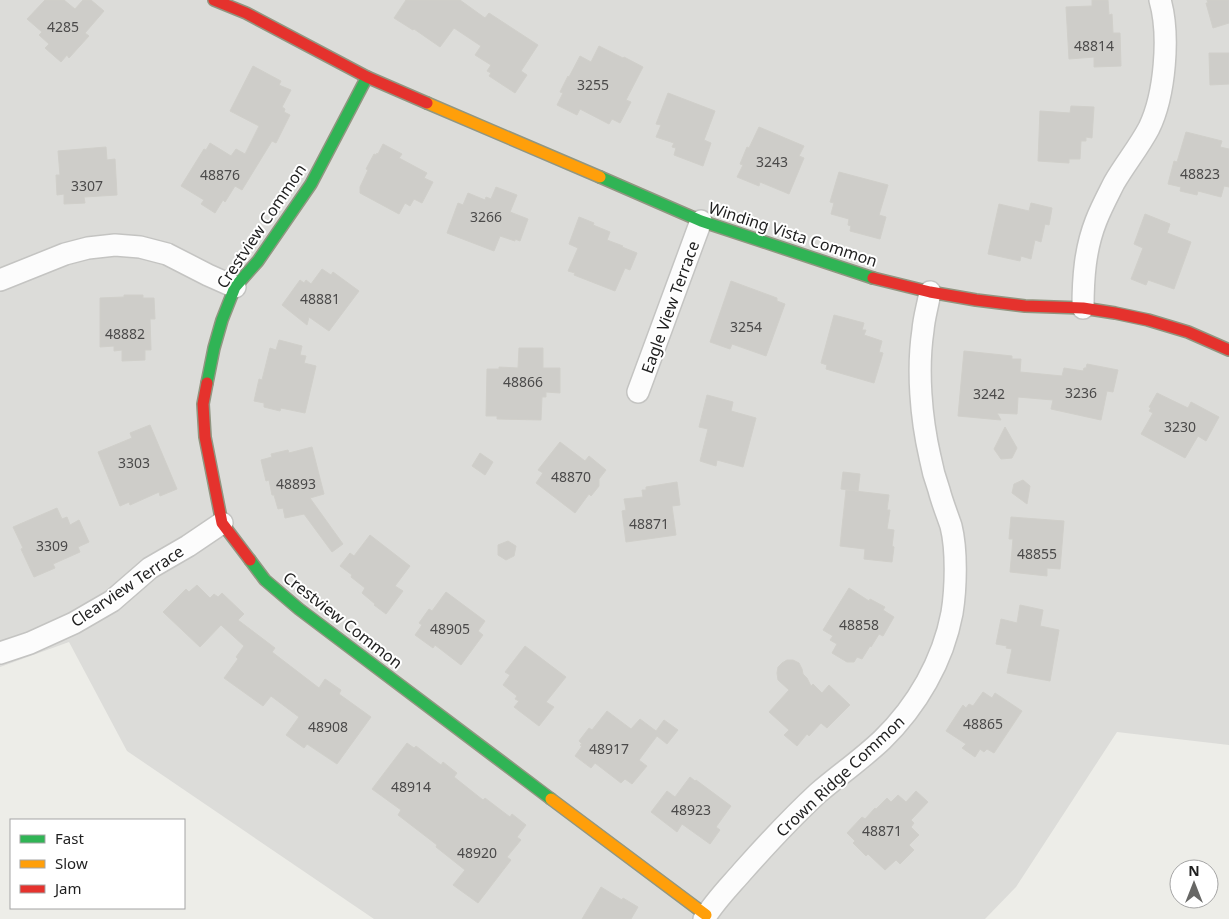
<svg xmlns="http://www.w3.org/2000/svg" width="1229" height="919" font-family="'Noto Sans',sans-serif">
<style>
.residential{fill:#dcdcd9}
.building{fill:#cecdc9;stroke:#d0cfca}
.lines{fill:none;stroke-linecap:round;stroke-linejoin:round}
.street-casing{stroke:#c4c4c2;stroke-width:24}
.fast-casing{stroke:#919681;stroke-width:14}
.slow-casing{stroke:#919681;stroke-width:14}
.jam-casing{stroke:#919681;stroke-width:14}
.street{stroke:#fcfcfc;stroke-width:21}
.fast{stroke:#30b455;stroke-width:11}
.slow{stroke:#ff9f0a;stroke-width:11}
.jam{stroke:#e5322d;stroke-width:11}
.labels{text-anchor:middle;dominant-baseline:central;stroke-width:4;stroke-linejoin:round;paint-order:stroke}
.number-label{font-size:14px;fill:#4b4a4a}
.street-label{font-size:16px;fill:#1f1f1f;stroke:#fff}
</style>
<rect width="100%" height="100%" fill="#edede8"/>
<path class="residential" d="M0 0H1229V745L1117 732 1016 887 985 919H374L127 751 69 642 0 667Z"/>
<path class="building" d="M45 0H64L75 9 83 0H91L104 11 85 33 89 36 69 58 67 55 61 62 45 48 49 44 39 35 42 32 27 19Z
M406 0H460L485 18 489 13 538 45 521 71 527 75 515 93 489 76 491 73 487 71 491 65 475 55 481 46 454 28 440 47 414 29 413 30 394 18Z
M1092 0H1108L1109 15 1112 14 1113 33H1120L1121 66 1094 67V57L1069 59 1066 7 1092 6Z
M1207 0H1229V23L1213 28 1206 3H1208Z
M599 46 623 58 624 57 643 67 626 100 631 102 620 123 612 119 609 124 580 109 577 115 557 105 563 93 560 92 568 76 569 77 580 56 591 62Z
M1209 53H1229V84L1210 85Z
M253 66 281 81 279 85 291 90 282 107 285 109 284 112 290 115 276 143 272 141 242 190 235 186 225 202 223 200 215 213 201 204 204 200 181 186 204 149 206 150 210 143 231 156 236 149 245 154 259 126 230 111Z
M668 93 715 111 704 140 711 143 703 166 674 155 676 148 672 147 674 143 656 137 661 125 656 124Z
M1071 106 1094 107 1092 138 1086 137V141H1081L1080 159H1069V163L1038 161 1040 111 1070 113Z
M759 127 804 146 799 156 804 158 789 194 760 182 759 186 737 177 743 165 740 164 747 147 749 148Z
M1186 132 1222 141 1220 147 1229 149V187L1224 186 1221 197 1198 191 1197 195 1180 191 1181 187 1168 184 1174 161 1177 162Z
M383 144 402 154 399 158 427 173 424 178 433 182 422 203 414 199 410 206 405 203 399 214 360 193V187L368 170 366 169 374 154 376 155 377 153 378 154Z
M106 147 107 160 115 159 117 195 84 197 85 203 64 204V194L57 195 56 175H60L58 151Z
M839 172 888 185 879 215 886 217 880 239 850 231 851 226 848 225 849 219 831 214 834 203 830 202Z
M496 187 517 195 510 212 528 219 520 241 515 239V241L500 236 494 251 447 233 458 203 463 205 468 193 485 200 486 197 491 199Z
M1031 203 1052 208 1049 225 1045 224 1041 242 1035 240 1031 259 1021 256 1020 261 988 254 999 204 1029 211Z
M1145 214 1170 224 1167 233 1191 242 1174 289 1148 280 1146 285 1131 279 1143 248 1134 244Z
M579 217 594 223 593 225 610 232 607 240 623 246 622 247 637 253 630 270 625 268 615 291 574 275 575 273 568 271 578 248 569 244Z
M322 269 331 275 333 272 359 291 329 331 309 317 307 325 282 305 300 280 304 283 306 280 311 284Z
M731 281 777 298V301L785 304 766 356 732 344 730 349 710 342Z
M124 295H143V298H154L155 319H150L151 350H145V360L122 361V350L114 351V346L100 347V298L124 297Z
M834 315 864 323 862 330H866L864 335 882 341 879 352 883 353 874 383 826 369 827 365 821 363Z
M279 340 302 346 300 355 306 356 304 363 316 366 305 413 281 408 280 411 264 407V403L254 401 259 379 262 380 270 348 276 350Z
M519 348H543V368H560V393L546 392V397H542L541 420 497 419V416H486L487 369H499V367L518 368Z
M964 351 1012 356V359H1021L1020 372 1062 376 1064 368 1083 371 1084 368H1086L1087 364 1118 370 1113 392 1107 391 1101 420 1051 409 1053 400 1018 397 1017 414 997 413 1001 420 958 416Z
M1157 393 1188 408 1191 402 1219 417 1206 441 1198 436 1185 458 1141 434 1153 413 1149 411 1151 408 1149 407Z
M707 395 733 402 731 411 756 418 743 467 717 460 716 466 700 461 708 429 699 427Z
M150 425 177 489 160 496 159 492 130 505 129 502 120 506 98 452 132 438 130 433Z
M1005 427 1017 448 1012 458 1001 459 994 449Z
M560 442 585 461 589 456 606 470 599 479V486L591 496 589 494 575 513 536 483 543 473 538 470Z
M312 447 324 494 310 498 343 544 332 552 304 514 285 518 283 508 278 509 274 495H272L269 480 266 481 261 460 272 457 271 454 288 450 289 453Z
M480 453 493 462 485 475 472 466Z
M843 472 860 474 858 491 841 489Z
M1023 480 1030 486 1027 504 1012 493 1014 484Z
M677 482 680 505 672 506 676 535 626 542 622 511 626 510 624 499 643 497 642 490H646V487Z
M846 490 889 495 887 510H890L887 529 894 530 892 546 894 547 892 562 864 559 865 549 840 546Z
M57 508 62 519 67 517 70 525 79 520 89 542 78 547 80 552 53 564 55 568 34 577 21 549 23 548 13 527Z
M1011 517 1064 521 1060 569 1047 568V576L1010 572 1013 539H1009Z
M370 535 410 566 395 586 403 591 386 614 374 605 375 604 362 593 365 588 351 577 352 575 340 566 350 553 354 556Z
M508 541 516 546 514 556 506 560 498 555V545Z
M197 585 210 598 214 594 218 597 222 593 244 614 238 620 275 648 272 652 319 688 325 679 341 690 339 694 371 717 337 764 307 744 304 748 286 735 299 717 271 696 263 706 224 678 238 659 236 657 244 646 221 625 200 647 163 612 186 589 189 592Z
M849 588 869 601 870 599 885 607 883 610 894 617 883 636 879 634 871 647 870 646 862 659 857 657 854 662H847L832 653 837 644 830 640 833 636 823 630Z
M446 592 485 621 478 631 483 635 461 665 435 645 433 648 415 635 422 625 419 623 429 609 432 611Z
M1020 605 1043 610 1040 626 1059 630 1050 681 1007 673 1012 649 1006 648 1007 646 996 644 1001 619 1017 623Z
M525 646 566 677 546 702 554 707 539 726 514 707 519 701 515 699 517 696 503 685 510 675 505 672Z
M787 660H793L799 663 802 669 803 674 807 678 811 686 813 684 822 693 829 685 850 705 827 728 821 723 809 736 807 734 797 746 784 735 789 730 769 712 789 690 778 680 777 673 778 667 782 663Z
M983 692 992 698 995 693 1022 711 994 753 987 749 984 752 980 749 975 757 962 748 966 744 946 731 963 705 966 708 969 704 973 706Z
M607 711 631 729 640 719 656 731 664 720 678 730 667 744 657 736 639 760 647 766 632 784 625 779 621 783 595 763 591 768 575 756 582 746 580 745 582 744 579 741 589 728 592 730Z
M407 743 414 748 416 746 441 765 443 762 457 773 454 777 483 800 485 798 510 817 512 814 526 825 517 837 521 840 507 857 511 860 478 903 453 885 465 870 436 847 437 845 398 815 401 810 372 789Z
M690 777 695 781 696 780 731 806 716 827 720 830 710 844 682 824 677 832 651 812 667 791 675 797Z
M916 791 928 802 911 820 914 823 911 827 919 835 909 845 914 850 900 864 896 860 885 870 868 854 866 856 853 843 855 841 847 833 862 817 865 819 875 808 876 809 887 798 891 802 898 795 906 802Z
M601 887 622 900 623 898 638 907 631 919H582Z"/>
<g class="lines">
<defs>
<path id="street" d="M0 280 65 254 88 248 115 245 140 247 167 254 208 275 235 287
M1083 308C1083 278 1085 249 1096 221 1101 208 1108 195 1114 183 1125 164 1139 147 1149 128 1165 95 1170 35 1160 0
M638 392 701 221
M0 653 30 643 74 623 112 601 150 568 188 546 222 523
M704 919C714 902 729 887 742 872 766 845 791 818 818 793 839 775 862 759 882 740 917 706 943 661 952 613 956 588 957 550 951 526 947 514 942 502 939 490 935 479 932 468 930 457 921 418 917 370 923 330 924 317 928 305 930 292"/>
<path id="fast" d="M600 177 701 221 873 278
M207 383 214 348 222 320 235 287 258 261 311 184 367 77
M250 560 265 580 299 609 551 799"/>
<path id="slow" d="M427 103 600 177
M551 799 706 915"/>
<path id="jam" d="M214 0 246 13 367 77 427 103
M873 278 930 292 976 300 1025 306 1083 308 1115 313 1148 320 1188 332 1229 350
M207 383 203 404 205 437 222 523 250 560"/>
</defs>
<use href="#street" class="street-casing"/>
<use href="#fast" class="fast-casing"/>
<use href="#slow" class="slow-casing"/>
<use href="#jam" class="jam-casing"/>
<use href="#street" class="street"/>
<use href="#fast" class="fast"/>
<use href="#slow" class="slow"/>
<use href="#jam" class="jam"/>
</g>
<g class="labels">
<g class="number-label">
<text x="63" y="26">4285</text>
<text x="1094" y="45">48814</text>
<text x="593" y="84">3255</text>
<text x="772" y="161">3243</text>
<text x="1200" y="173">48823</text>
<text x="220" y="174">48876</text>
<text x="87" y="185">3307</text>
<text x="486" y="216">3266</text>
<text x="320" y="298">48881</text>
<text x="746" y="326">3254</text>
<text x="125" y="333">48882</text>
<text x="523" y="381">48866</text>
<text x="1081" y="392">3236</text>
<text x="989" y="393">3242</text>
<text x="1180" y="426">3230</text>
<text x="134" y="462">3303</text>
<text x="571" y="476">48870</text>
<text x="296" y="483">48893</text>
<text x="649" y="523">48871</text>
<text x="52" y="545">3309</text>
<text x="1037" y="553">48855</text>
<text x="859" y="624">48858</text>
<text x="450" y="628">48905</text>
<text x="983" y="723">48865</text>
<text x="328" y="726">48908</text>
<text x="609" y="748">48917</text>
<text x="411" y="786">48914</text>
<text x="691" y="809">48923</text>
<text x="882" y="830">48871</text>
<text x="477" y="852">48920</text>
</g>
<g class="street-label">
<text transform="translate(261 226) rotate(-56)">Crestview Common</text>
<text transform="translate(793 234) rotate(18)">Winding Vista Common</text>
<text transform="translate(670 307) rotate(-70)">Eagle View Terrace</text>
<text transform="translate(127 586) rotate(-34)">Clearview Terrace</text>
<text transform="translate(343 620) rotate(38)">Crestview Common</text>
<text transform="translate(840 776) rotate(-43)">Crown Ridge Common</text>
</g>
</g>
<rect x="10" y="819" width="175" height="90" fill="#ffffff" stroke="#a5a5a5"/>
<rect x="20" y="835" width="25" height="8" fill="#30b455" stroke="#a5a5a5"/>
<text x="55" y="844" font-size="15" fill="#1f1f1f">Fast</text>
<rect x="20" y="860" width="25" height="8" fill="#ff9f0a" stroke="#a5a5a5"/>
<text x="55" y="869" font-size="15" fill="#1f1f1f">Slow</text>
<rect x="20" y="885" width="25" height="8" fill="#e5322d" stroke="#a5a5a5"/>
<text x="55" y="894" font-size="15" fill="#1f1f1f">Jam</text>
<g transform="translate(1194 884)"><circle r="24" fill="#ffffff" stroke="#a5a5a5"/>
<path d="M0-4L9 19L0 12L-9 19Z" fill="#676765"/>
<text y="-8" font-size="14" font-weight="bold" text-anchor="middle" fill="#1f1f1f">N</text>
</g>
</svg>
